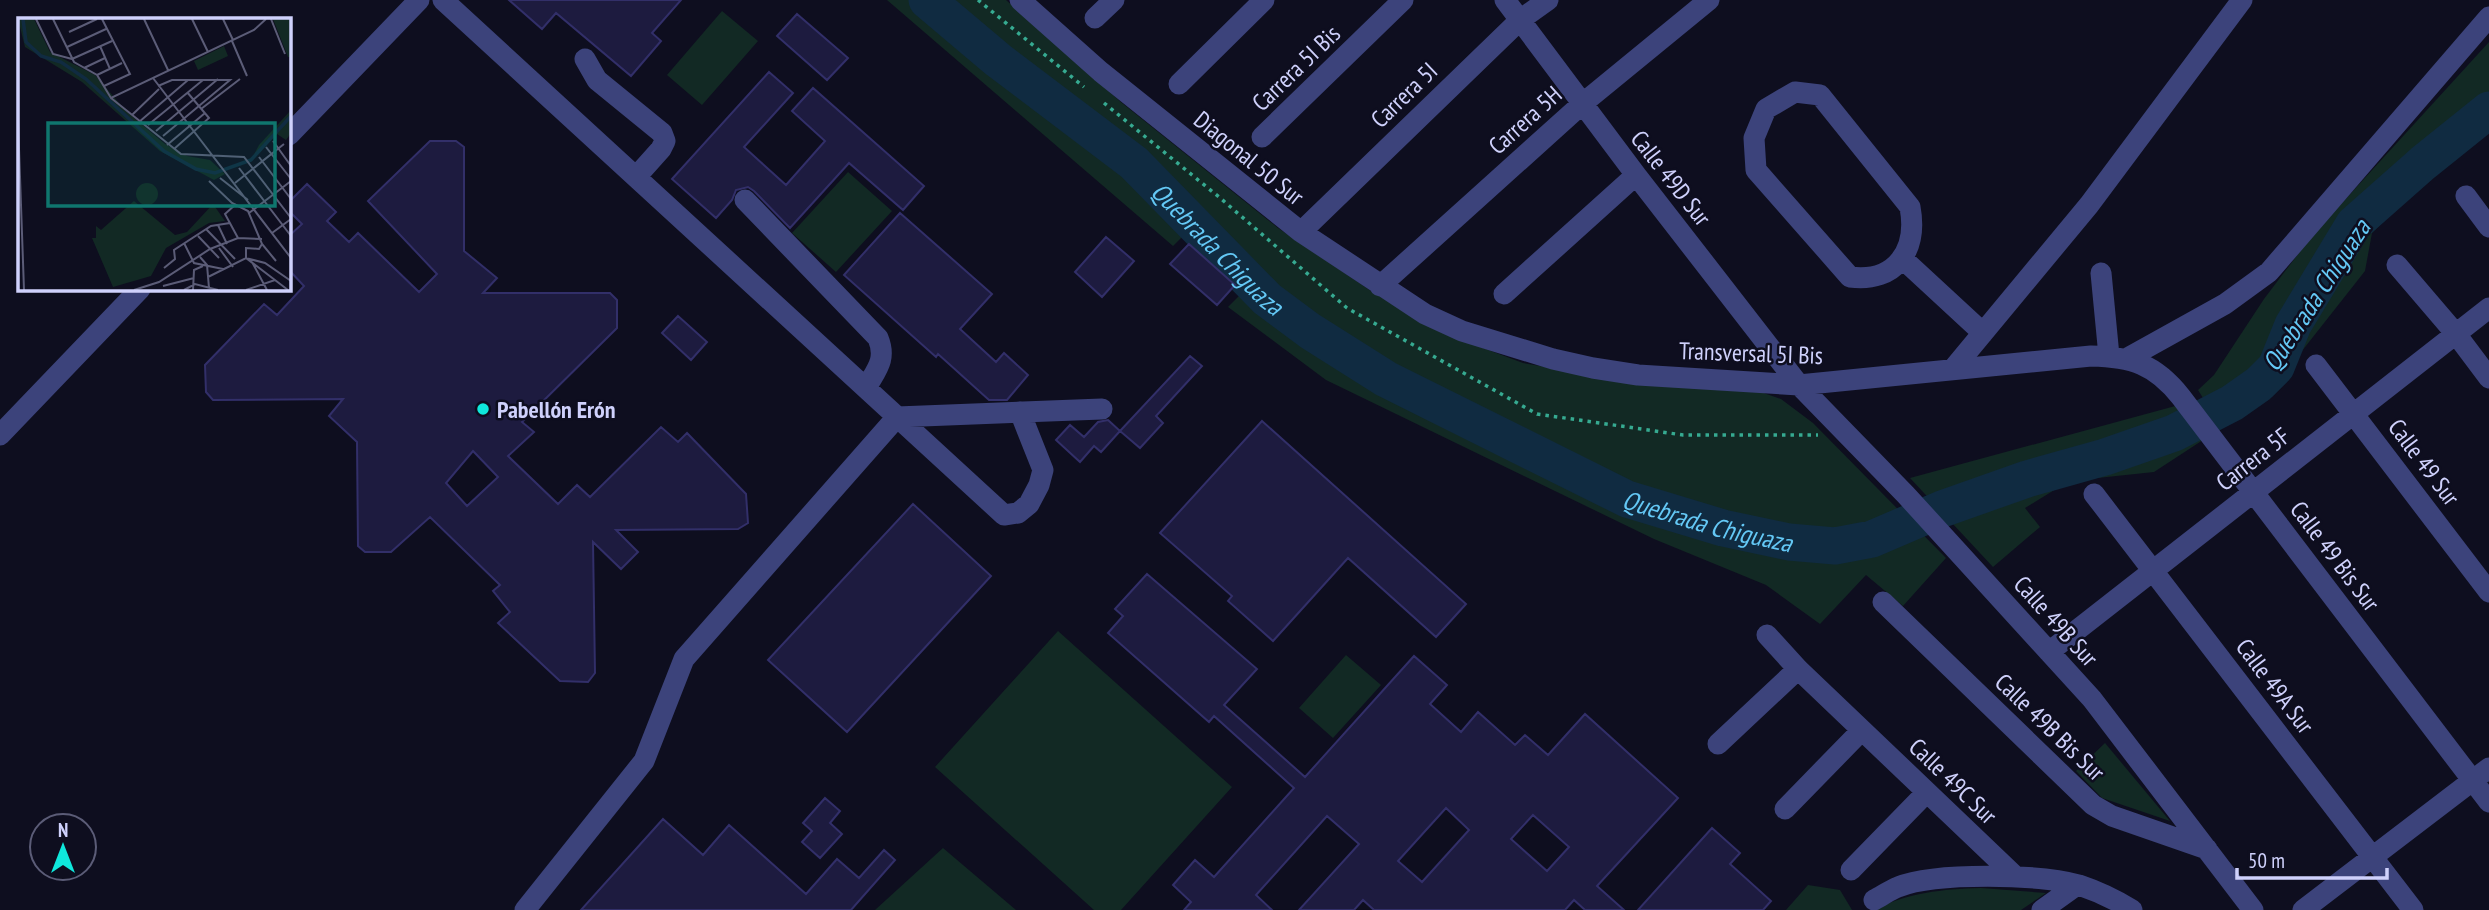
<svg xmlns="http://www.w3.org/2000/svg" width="2489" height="910" font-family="'PT Sans Narrow',sans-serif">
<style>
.green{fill:#122924}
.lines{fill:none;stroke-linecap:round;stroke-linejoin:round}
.river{stroke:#102b41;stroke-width:37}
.building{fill:#1d1b3f;stroke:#322f69;stroke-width:2;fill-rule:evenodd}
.path{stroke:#36aa91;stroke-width:3.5;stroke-dasharray:3.5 5;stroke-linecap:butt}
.minor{stroke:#3c437b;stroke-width:21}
.poi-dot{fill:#0fe8dc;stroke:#0e0e1f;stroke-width:2.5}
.labels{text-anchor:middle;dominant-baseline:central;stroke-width:5;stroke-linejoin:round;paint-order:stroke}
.street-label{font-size:24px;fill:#cfd1fc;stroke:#0e0e1f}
.poi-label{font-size:24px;font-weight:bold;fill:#cfd1fc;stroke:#0e0e1f;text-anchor:start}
.water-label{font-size:26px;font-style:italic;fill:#64c8f5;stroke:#0e0e1f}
.inset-river{fill:none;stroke:#102b41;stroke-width:3.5}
.inset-road{fill:none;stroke:#5b5c77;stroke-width:2}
.view{fill:#0f766e;fill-opacity:0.15;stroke:#0f766e;stroke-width:3.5}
.inset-edge{fill:none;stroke:#cfd1fc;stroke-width:3.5}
</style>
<rect width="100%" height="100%" fill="#0e0e1f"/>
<path class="green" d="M887 0H1006L1122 103 1278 228 1371 291 1443 333 1523 363 1605 377 1758 391 1781 399 1813 423 1946 558 1903 606 1866 575 1820 624 1766 585 1654 539 1326 380 1228 307 1245 290 1188 231 1173 246Z
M722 11 758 41 702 105 667 75Z
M2489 42V127L2417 189 2372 233 2365 271 2298 356 2220 425 2198 390 2214 375 2264 299 2311 237Z
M848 172 892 211 836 272 792 233Z
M2179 405 2203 440 2154 472 2069 481 2025 508 2040 527 1993 567 1910 478Z
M1058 631 1232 787 1121 910H1094L935 767Z
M1346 655 1381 685 1333 738 1299 708Z
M2105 743 2170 821 2102 798 2076 771Z
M943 848 1016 910H875Z
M1808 885 1840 890 1852 910H1786Z
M1981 888 2046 893 2021 910H1873C1908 893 1942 889 1981 888Z"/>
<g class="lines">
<path class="river" id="s1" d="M927 0 998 60 1134 163 1267 299 1310 331 1386 379 1627 499 1723 528 1789 542 1835 546 1872 539 1942 509 2027 479 2105 457 2174 433 2232 403 2259 384 2276 367 2293 325 2354 224 2423 163 2489 110"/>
</g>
<path class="building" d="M509 0H681L652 33 661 41 631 76 556 13 542 29Z
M797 14 848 58 827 80 777 36Z
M769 72 793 93 744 147 786 185 825 141 792 111 813 88 924 186 903 210 849 163 790 228 754 191 748 187 736 190 732 200 716 218 672 179Z
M430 141H456L464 147V251L497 278 483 293H610L617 300V328L522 422 534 432 508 456 558 504 577 485 590 497 661 427 678 442 687 433 746 494 748 523 738 529 616 530 638 552 621 569 593 542 595 673 588 682 560 681 498 623 510 612 493 591 500 585 430 517 391 552H365L358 546 357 442 329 416 343 399 213 400 206 392 205 365 264 304 277 315 304 286 289 270V236L302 224 289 211V202L307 184 336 212 327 221 349 242 358 233 419 292 437 274 368 201ZM473 451 498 477 467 506 446 483Z
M900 213 992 294 960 329 996 362 1004 353 1028 375 1007 400H989L938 354 936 357 844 275Z
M1106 237 1134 261 1102 297 1075 272Z
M1189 244 1235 285 1217 305 1170 264Z
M678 316 707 342 691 360 662 333Z
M1190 356 1202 366 1156 416 1163 423 1140 448 1120 431Z
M1108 420 1120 431 1101 452 1094 446 1080 462 1056 440 1070 425 1084 437 1098 422Z
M1262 421 1466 604 1436 637 1348 558 1273 641 1228 601 1232 596 1160 533Z
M913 504 991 576 847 732 768 660Z
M1147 574 1257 669 1224 705 1305 777 1414 656 1447 685 1430 704 1461 732 1478 712 1515 745 1525 735 1548 755 1585 714 1678 798 1597 886 1624 910H1585L1574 900 1565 910H1374L1363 900 1354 910H1299L1359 844 1327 816 1256 895 1272 910H1184L1191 902 1173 885 1195 860 1214 877 1294 788 1214 716 1209 722 1108 633 1123 616 1115 609ZM1446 808 1469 830 1422 882 1398 861ZM1533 815 1569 847 1547 871 1511 839Z
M825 798 840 811 830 823 842 834 820 858 802 842 812 831 803 823Z
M663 819 703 855 729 825 806 894 837 859 859 878 884 850 895 860 851 910H581Z
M1712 828 1740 853 1730 864 1771 901 1763 910H1638Z"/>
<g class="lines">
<path class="path" d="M978 0 1084 87
M1104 103 1219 197 1347 308 1537 414 1683 435H1818"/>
<path class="minor" d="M443 0 1004 515 1018 513 1029 504 1039 485 1043 470 1020 412
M1020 0 1101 72 1301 232 1425 314 1462 331 1553 359 1593 368 1638 375 1799 385 2091 356C2132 357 2155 364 2181 397L2489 802
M1505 0 1636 175 1799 385 1906 495 2092 699 2253 910
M1095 18 1114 0
M585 59 597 80 662 133 665 141 661 149 636 177
M1179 84 1264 0
M1795 92 1820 95 1910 207C1918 250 1896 283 1850 277L1756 170 1754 138 1766 109Z
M289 135 419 0
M1262 137 1403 0
M2466 196 2489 227
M745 200 878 338C887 360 876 370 866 388
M1301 232 1520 20 1548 0
M1904 260 1983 333
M2397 265 2456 334 2489 378
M2101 273 2109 356
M1380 286 1582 104 1709 0
M1504 294 1636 175
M2126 359 2225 304 2269 272 2489 17
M2316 365 2489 592
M1953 369 2089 205 2242 0
M0 435 140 289
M2094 494 2413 910
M1883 602 2093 805 2112 816 2207 849
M1767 635 1798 669 2016 877
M2049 652 2489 308
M1718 744 1798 669
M1785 809 1862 730
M1851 870 1927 792
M1874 900C1882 896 1890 890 1898 887 1935 872 2040 874 2079 885 2097 891 2116 900 2132 910
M525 910 644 761 684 659 897 417 1102 409
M2042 910 2077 885
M2303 910 2489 768"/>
</g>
<circle class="poi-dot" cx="483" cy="409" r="7"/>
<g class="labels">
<g class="street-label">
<text transform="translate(1296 68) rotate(-44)">Carrera 5I Bis</text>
<text transform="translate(1404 95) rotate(-44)">Carrera 5I</text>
<text transform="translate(1525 120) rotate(-42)">Carrera 5H</text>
<text transform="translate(1249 158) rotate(39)">Diagonal 50 Sur</text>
<text transform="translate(1671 178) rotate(52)">Calle 49D Sur</text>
<text transform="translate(1751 353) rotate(2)">Transversal 5I Bis</text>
<text transform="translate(2253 459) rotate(-38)">Carrera 5F</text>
<text transform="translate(2424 462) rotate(53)">Calle 49 Sur</text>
<text transform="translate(2335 556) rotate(53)">Calle 49 Bis Sur</text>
<text transform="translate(2056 621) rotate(48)">Calle 49B Sur</text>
<text transform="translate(2275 686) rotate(53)">Calle 49A Sur</text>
<text transform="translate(2050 727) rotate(44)">Calle 49B Bis Sur</text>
<text transform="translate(1953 781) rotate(44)">Calle 49C Sur</text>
</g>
<g class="poi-label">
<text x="497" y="409">Pabellón Erón</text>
</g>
<g class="water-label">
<text stroke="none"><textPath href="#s1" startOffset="383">Quebrada Chiguaza</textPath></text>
<text transform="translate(2316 295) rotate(-57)">Quebrada Chiguaza</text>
<text stroke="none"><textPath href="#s1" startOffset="950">Quebrada Chiguaza</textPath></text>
</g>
</g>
<g transform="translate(18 18)">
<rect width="273" height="273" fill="#0e0e1f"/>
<path d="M0 1H16L32 34 77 57 108 93 147 126 169 138 192 142 207 156 196 162 142 133 64 64 7 29ZM255 1H273V39H270ZM206 28 210 38 180 52 176 43ZM273 92V115L268 122 259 116 232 144 241 127ZM118 176a11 11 0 1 1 22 0a11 11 0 1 1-22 0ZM116 183 157 217 169 214 195 186 207 203 191 205 148 230 133 258 95 269 74 220H78V208L83 212Z" fill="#122924"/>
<path class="inset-river" d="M5 1 8 24 23 38 43 44 68 61 146 133 178 151 197 155 233 142 273 98"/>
<path class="inset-road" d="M18 1 35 36 54 41M35 1 56 44 79 57 93 80 236 12 248 1M84 1 112 56 86 68M126 1 150 52M174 1 190 34M205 1 215 22M253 1 267 36M51 14 79 1M214 23 229 58M82 28 92 51M49 29 88 11M54 41 94 23M66 50 87 40M79 57 104 45M135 60 273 240M140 68 154 62H212L145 118M93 80 163 136 226 139 273 200M183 91 222 61M114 97 141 71M0 102 6 272M121 104 170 62M130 107 185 62M138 113 200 61M255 123 273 148M149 127 187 95M248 129 273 161M156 131 191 100 169 74M241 139 273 181M221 150 273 218M202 160 230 182M191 163 214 185 230 193 244 226 258 243M217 165 266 126M218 186 207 196 220 220M231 195 273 163M200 207 209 226M188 211 217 241M254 215 273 201M180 218 201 240M166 225 176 245 205 251M244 226 241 231 228 230V240L270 272M201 230 215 249M182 239 189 247 191 270M234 244 249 272M146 250 157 241 156 232 193 208 212 205M190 259 228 240 247 245 273 263M145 268 176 260M116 272 141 264 192 231 220 220 244 221M166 272 177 266 200 272M175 272 176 252 185 248M228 272 257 262"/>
<path class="view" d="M30 105H257V188H30Z"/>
<rect width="273" height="273" class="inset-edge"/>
</g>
<g transform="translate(63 847)"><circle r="33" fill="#0e0e1f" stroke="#5b5c77" stroke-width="2"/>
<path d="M0-5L12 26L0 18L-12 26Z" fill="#0fe8dc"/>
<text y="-10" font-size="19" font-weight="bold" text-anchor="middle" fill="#cfd1fc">N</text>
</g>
<path d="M2237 868v10h150v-10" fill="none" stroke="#cfd1fc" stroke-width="3.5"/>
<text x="2248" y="868" font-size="21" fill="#cfd1fc" stroke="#0e0e1f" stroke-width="5" paint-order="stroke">50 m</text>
</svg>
